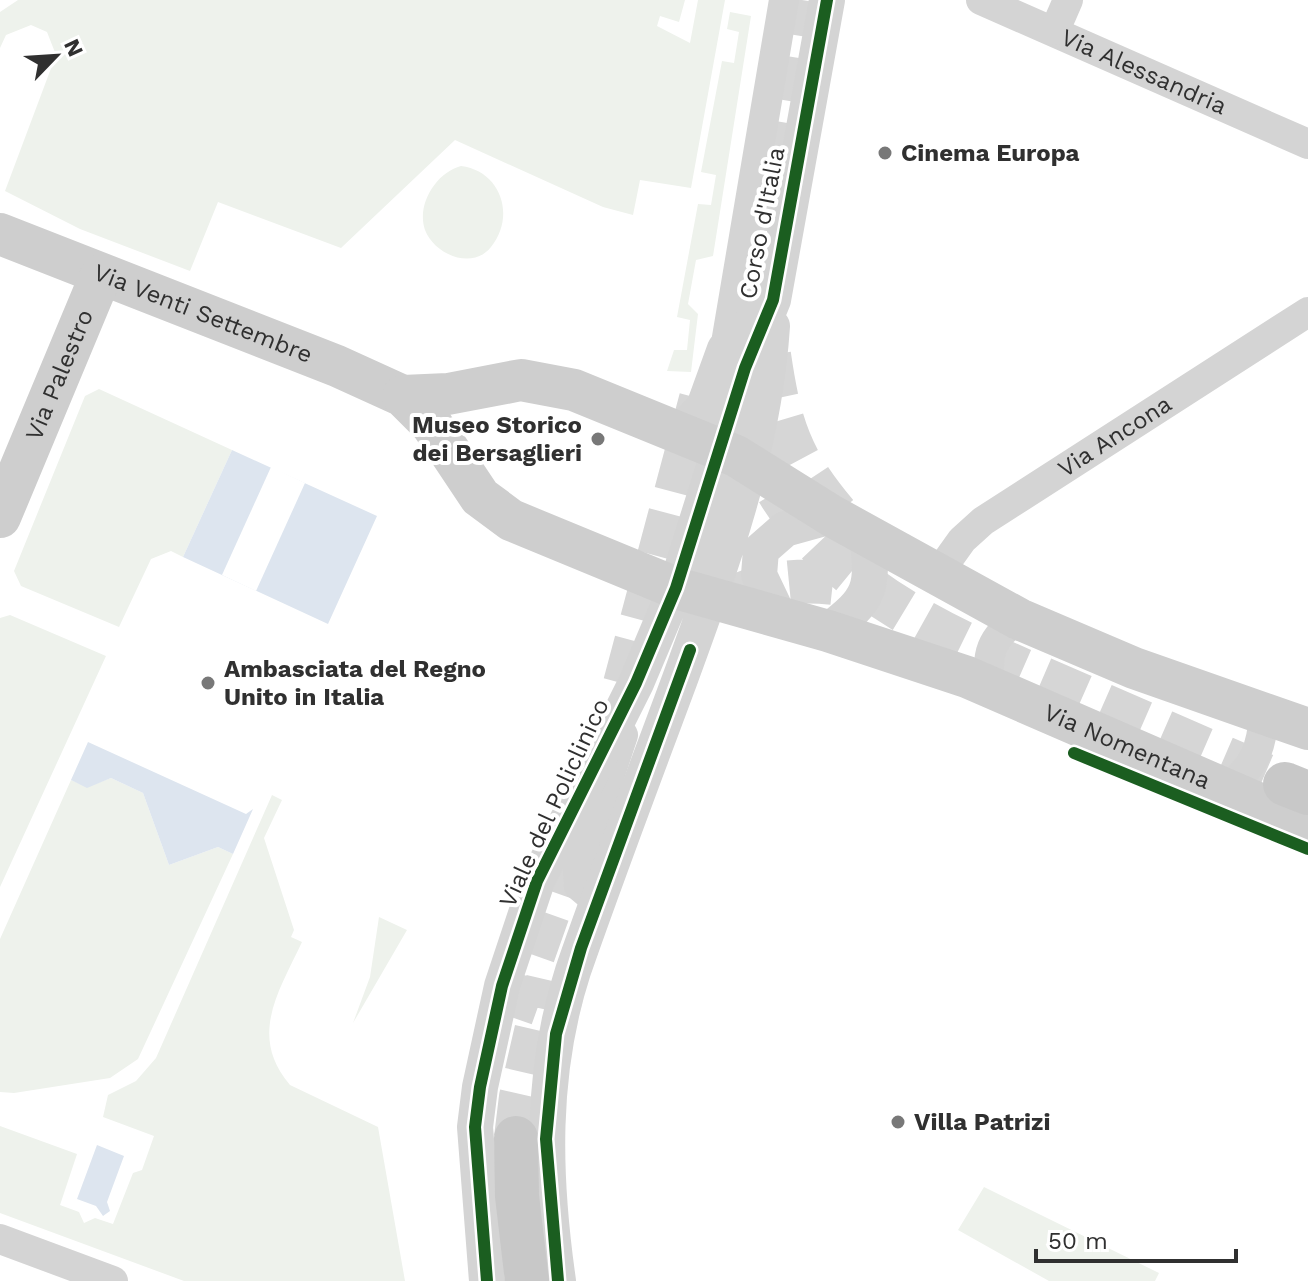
<svg xmlns="http://www.w3.org/2000/svg" width="1308" height="1281" font-family="'Work Sans',sans-serif">
<style>
.green{fill:#eef2ec}
.water{fill:#dde5ef}
.pier{fill:#fff}
.lines{fill:none;stroke-linecap:round;stroke-linejoin:round}
.primary-tunnel{stroke:#d6d6d6;stroke-width:44;stroke-dasharray:44 22;stroke-linecap:butt}
.minor{stroke:#d4d4d4;stroke-width:30}
.tertiary{stroke:#d4d4d4;stroke-width:36}
.secondary{stroke:#cecece;stroke-width:42}
.primary{stroke:#c8c8c8;stroke-width:44}
.cycleway-casing{stroke:#fff;stroke-width:17}
.cycleway{stroke:#1b5e20;stroke-width:12}
.poi-dot{fill:#787878;stroke:#fff;stroke-width:3}
.labels{text-anchor:middle;dominant-baseline:central;stroke-width:8;stroke-linejoin:round;paint-order:stroke}
.street-label{font-size:24px;fill:#303030;stroke:#fff}
.poi-label{font-size:24px;font-weight:bold;fill:#303030;stroke:#fff;text-anchor:start}
</style>
<rect width="100%" height="100%" fill="#fff"/>
<path class="green" d="M18 0H685L679 22 660 16 657 26 690 43 698 0H725L691 188 640 180 633 215 603 207 455 140 341 248 218 202 190 271 80 229 5 191 56 55 47 32 31 25 6 35 0 48V12Z
M730 12 751 16 713 256 696 260 688 304 698 314 691 372 667 371 674 350H687L690 320 677 317 698 204 711 205 716 175 701 172 722 61 734 63 739 32 727 29Z
M461 166C501 171 516 216 491 247 472 271 434 254 425 230 416 204 437 172 461 166Z
M99 389 232 450 183 557 171 551 151 559 119 627 21 586 14 571 85 396Z
M10 615 106 656 0 887V618Z
M111 778 143 793 169 865 218 847 233 854 138 1059 110 1078 14 1093 0 1092V939L71 780 87 787Z
M272 795 282 800 264 838 294 930 291 937 302 942C279 991 248 1036 290 1085L378 1127 405 1281H184L0 1213V1126L77 1154 60 1205 79 1212 84 1223 95 1218 113 1224 133 1173 142 1170 154 1136 103 1117 108 1095 136 1081 156 1058Z
M379 917 407 930 353 1023 370 977Z
M984 1187 1159 1273 1155 1281H1049L958 1230Z"/>
<path class="water" d="M232 450 377 516 328 624 183 557Z
M88 742 246 814 253 809 233 854 218 847 169 865 143 793 111 778 87 788 71 780Z
M97 1145 124 1156 107 1202 110 1211 103 1216 96 1206 77 1199Z"/>
<path class="pier" d="M271 467 305 483 256 591 222 575Z"/>
<g class="lines">
<path class="primary-tunnel" d="M769 355C780 431 792 463 843 522
M734 359 757 275 802 0
M778 491C843 600 970 647 1080 695 1148 725 1217 755 1285 784
M726 601C775 576 822 578 873 590
M625 684 701 399
M511 1017 584 811
M516 1138 521 1097 548 980"/>
<g class="minor">
<path id="s1" d="M981 0 1308 144"/>
<path d="M1055 30 1068 0"/>
<path d="M725 349 784 0"/>
<path id="s2" d="M937 575 962 540 983 521 1308 312"/>
<path d="M991 686C985 656 991 636 1019 619"/>
<path d="M1223 790C1254 769 1262 749 1264 713"/>
<path d="M598 902 579 886 578 871 623 735"/>
<path d="M0 1239 113 1281"/>
</g>
<path class="tertiary" d="M680 432 704 407 725 349 758 316
M779 617 759 575 761 550 785 529 832 516
M828 631C871 599 874 588 867 535
M487 1281 475 1127 480 1087 502 986 537 881 636 683 676 588 745 368 773 300 827 0
M558 1281C543 1176 540 1073 573 971 607 873 644 776 680 679 722 564 764 449 772 326"/>
<g class="secondary">
<path id="s3" d="M0 234 337 366 403 396 432 425 480 497 511 520 676 588 828 631 967 677 1308 825"/>
<path d="M403 396 448 394 521 380 574 390 736 456 832 516 1019 619 1134 668 1308 729"/>
<path id="s4" d="M0 517 101 275"/>
</g>
<path class="primary" d="M1285 784 1308 793
M516 1138 517 1196 527 1281"/>
<defs>
<path id="cycleway" d="M1074 753 1308 849
M487 1281 475 1127 480 1087 502 986 537 881 636 683 676 588 745 368 773 300 827 0
M558 1281 546 1139 556 1034 581 948 690 650"/>
</defs>
<use href="#cycleway" class="cycleway-casing"/>
<use href="#cycleway" class="cycleway"/>
</g>
<g class="poi-dot">
<circle cx="885" cy="153" r="8"/>
<circle cx="598" cy="439" r="8"/>
<circle cx="208" cy="683" r="8"/>
<circle cx="898" cy="1122" r="8"/>
</g>
<g class="labels">
<g class="street-label">
<text stroke="none"><textPath href="#s1" startOffset="178">Via Alessandria</textPath></text>
<text transform="translate(762 223) rotate(-79)">Corso d'Italia</text>
<text stroke="none"><textPath href="#s3" startOffset="218">Via Venti Settembre</textPath></text>
<text stroke="none"><textPath href="#s4" startOffset="154">Via Palestro</textPath></text>
<text stroke="none"><textPath href="#s2" startOffset="228">Via Ancona</textPath></text>
<text stroke="none"><textPath href="#s3" startOffset="1258">Via Nomentana</textPath></text>
<text transform="translate(554 803) rotate(-65)">Viale del Policlinico</text>
</g>
<g class="poi-label">
<text x="901" y="153">Cinema Europa</text>
<text x="582" y="425" text-anchor="end">Museo Storico<tspan x="582" dy="28">dei Bersaglieri</tspan></text>
<text x="224" y="669">Ambasciata del Regno<tspan x="224" dy="28">Unito in Italia</tspan></text>
<text x="914" y="1122">Villa Patrizi</text>
</g>
</g>
<g transform="translate(56 56) rotate(65)" stroke="#ffffff" stroke-width="6" paint-order="stroke">
<path d="M0-6L14 30L0 20L-14 30Z" fill="#303030"/>
<text y="-12" font-size="22" font-weight="bold" text-anchor="middle" fill="#303030">N</text>
</g>
<path d="M1036 1249v12h200v-12" fill="none" stroke="#303030" stroke-width="4"/>
<text x="1048" y="1249" font-size="24" fill="#303030" stroke="#ffffff" stroke-width="6" paint-order="stroke">50 m</text>
</svg>
